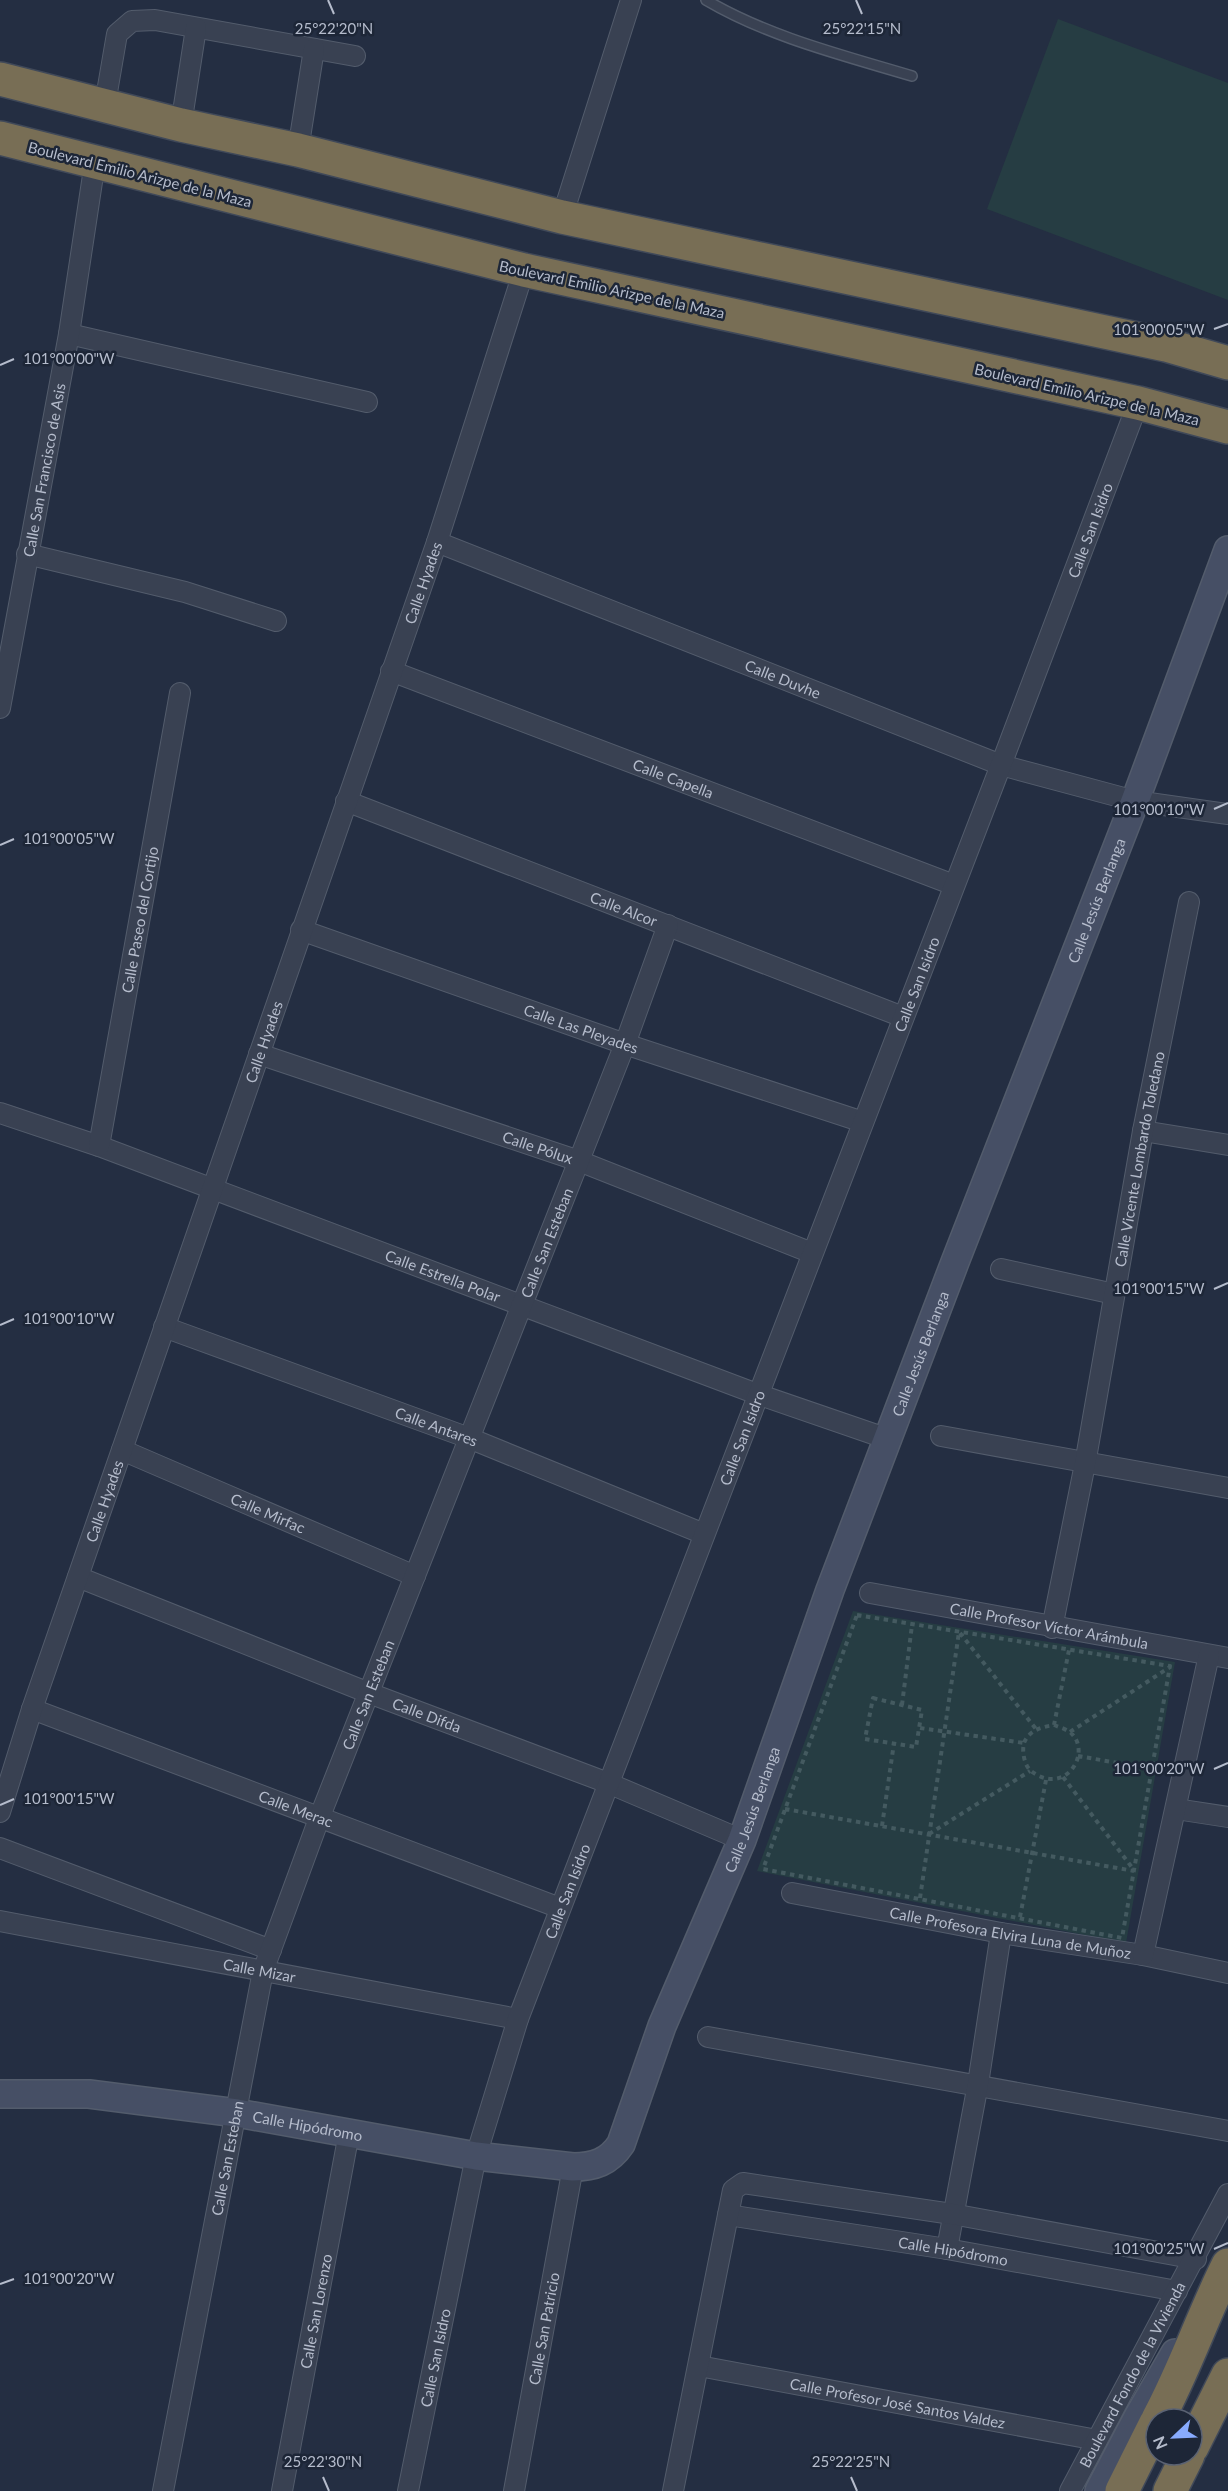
<svg xmlns="http://www.w3.org/2000/svg" width="1228" height="2491" font-family="Lato,sans-serif">
<style>
.park{fill:#263d43}
.lines{fill:none;stroke-linecap:round;stroke-linejoin:round}
.lane-casing{stroke:#535c6c;stroke-width:12}
.street-casing{stroke:#535c6c;stroke-width:22}
.secondary-casing{stroke:#535c6c;stroke-width:30}
.highway-casing{stroke:#404959;stroke-width:36}
.path{stroke:#445a60;stroke-width:4;stroke-dasharray:4.5 4.5;stroke-linecap:butt}
.lane{stroke:#394152;stroke-width:9}
.street{stroke:#394152;stroke-width:20}
.secondary{stroke:#464f65;stroke-width:27}
.highway{stroke:#786e55;stroke-width:33}
.ticks{fill:none;stroke:#b5bccc;stroke-width:2}
.labels{text-anchor:middle;dominant-baseline:central;stroke-width:5;stroke-linejoin:round;paint-order:stroke}
.street-label{font-size:15px;fill:#b5bccc;stroke:#1d2637}
.ticks-label{font-size:15px;text-anchor:middle;fill:#b5bccc;stroke:#1d2637;stroke-width:5;stroke-linejoin:round;paint-order:stroke}
</style>
<rect width="100%" height="100%" fill="#242e42"/>
<path class="park" d="M1058 19 1228 83V300L987 209Z
M853 1611 1175 1662 1126 1943 757 1871Z"/>
<g class="lines">
<defs>
<path id="lane" d="M706 0C769 37 842 55 912 76"/>
<g id="street">
<path d="M105 104 117 34 132 21 155 20 355 56"/>
<path d="M181 125 196 28"/>
<path d="M298 150 314 49"/>
<path d="M562 217 631 0"/>
<path d="M69 334 367 402"/>
<path id="s1" d="M437 542 1001 765 1135 801 1228 814"/>
<path d="M27 554 185 592 276 621"/>
<path id="s2" d="M391 671 954 885"/>
<path id="s3" d="M0 708 69 334 95 162"/>
<path id="s4" d="M346 801 903 1017"/>
<path id="s5" d="M301 930 625 1044 863 1122"/>
<path id="s6" d="M259 1054 579 1161 812 1253"/>
<path id="s7" d="M0 1113 99 1146 757 1394 888 1439"/>
<path d="M1143 1131 1228 1145"/>
<path id="s8" d="M99 1146 180 693"/>
<path d="M1001 1269 1114 1294"/>
<path id="s9" d="M164 1327 469 1438 704 1534"/>
<path d="M941 1436 1228 1488"/>
<path id="s10" d="M122 1450 415 1576"/>
<path id="s11" d="M78 1577 369 1693 608 1783 742 1840"/>
<path id="s12" d="M870 1593 1228 1658"/>
<path id="s13" d="M1052 1628 1085 1464 1143 1131 1189 902"/>
<path id="s14" d="M32 1709 560 1908"/>
<path d="M1176 1809 1228 1817"/>
<path id="s15" d="M0 1812 32 1709 437 542 524 270"/>
<path d="M0 1848 271 1950"/>
<path id="s16" d="M792 1893 1001 1933 1143 1955 1228 1973"/>
<path id="s17" d="M0 1921 518 2019"/>
<path d="M1143 1955 1209 1655"/>
<path d="M708 2037 1228 2131"/>
<path id="s18" d="M728 2215 947 2249 1177 2291"/>
<path d="M947 2249 978 2084 1001 1933"/>
<path id="s19" d="M699 2366 1097 2440"/>
<path id="s20" d="M163 2491 263 1971 320 1816 625 1044 668 925"/>
<path id="s21" d="M282 2491 349 2133"/>
<path id="s22" d="M408 2491 476 2156 518 2019 1001 765 1138 403"/>
<path id="s23" d="M514 2491 573 2167"/>
<path d="M673 2491 733 2190 743 2183 952 2214 1196 2259"/>
<path id="s24" d="M1070 2491 1228 2194"/>
</g>
<g id="secondary">
<path id="s25" d="M0 2094H89L237 2113 476 2156 573 2167C594 2167 609 2162 621 2144L662 2026 742 1840 830 1590 955 1262 1135 801 1228 550"/>
<path d="M1099 2491 1138 2417 1175 2353"/>
</g>
<path id="highway" d="M0 79 181 125 298 150 562 217 1166 345 1228 363
M0 138 524 270 1138 403 1228 427
M1158 2419C1185 2369 1203 2315 1228 2265
M1192 2447 1228 2375
M1122 2491 1156 2423
M1170 2491 1188 2455"/>
</defs>
<use href="#lane" class="lane-casing"/>
<use href="#street" class="street-casing"/>
<use href="#secondary" class="secondary-casing"/>
<use href="#highway" class="highway-casing"/>
<path class="path" d="M857 1615 1170 1666 1122 1938 763 1869Z
M960 1633 1036 1729
M873 1698 922 1710 916 1747 865 1739Z
M902 1705 912 1625
M1054 1725C1059 1727 1066 1729 1071 1733 1091 1751 1069 1792 1037 1775 1032 1772 1030 1771 1027 1766 1024 1760 1022 1751 1024 1743 1029 1730 1042 1727 1054 1725L1069 1650
M920 1728 1024 1743
M1070 1732 1170 1667
M1078 1756 1152 1769
M1063 1777 1134 1870
M785 1809 1134 1871
M882 1826 894 1743
M929 1834 1030 1771
M920 1898 959 1632
M1020 1917 1046 1780"/>
<use href="#lane" class="lane"/>
<use href="#street" class="street"/>
<use href="#secondary" class="secondary"/>
<use href="#highway" class="highway"/>
</g>
<path class="ticks" d="M328 0 334 14M856 0 862 14M1214 329 1228 324M0 365 14 359M1214 809 1228 803M0 845 14 839M1214 1289 1228 1283M0 1325 14 1319M1214 1769 1228 1763M0 1805 14 1799M1214 2249 1228 2243M0 2284 14 2279M323 2477 329 2491M851 2477 857 2491"/>
<g class="labels">
<g class="street-label">
<text transform="translate(140 174) rotate(14)">Boulevard Emilio Arizpe de la Maza</text>
<text transform="translate(612 289) rotate(12)">Boulevard Emilio Arizpe de la Maza</text>
<text transform="translate(1087 394) rotate(13)">Boulevard Emilio Arizpe de la Maza</text>
<text stroke="none"><textPath href="#s3" startOffset="242">Calle San Francisco de Asis</textPath></text>
<text stroke="none"><textPath href="#s22" startOffset="2080">Calle San Isidro</textPath></text>
<text stroke="none"><textPath href="#s15" startOffset="1300">Calle Hyades</textPath></text>
<text stroke="none"><textPath href="#s1" startOffset="372">Calle Duvhe</textPath></text>
<text stroke="none"><textPath href="#s2" startOffset="302">Calle Capella</textPath></text>
<text stroke="none"><textPath href="#s25" startOffset="1966">Calle Jesús Berlanga</textPath></text>
<text stroke="none"><textPath href="#s4" startOffset="298">Calle Alcor</textPath></text>
<text stroke="none"><textPath href="#s8" startOffset="230">Calle Paseo del Cortijo</textPath></text>
<text stroke="none"><textPath href="#s22" startOffset="1594">Calle San Isidro</textPath></text>
<text stroke="none"><textPath href="#s5" startOffset="297">Calle Las Pleyades</textPath></text>
<text stroke="none"><textPath href="#s15" startOffset="814">Calle Hyades</textPath></text>
<text stroke="none"><textPath href="#s6" startOffset="294">Calle Pólux</textPath></text>
<text stroke="none"><textPath href="#s13" startOffset="477">Calle Vicente Lombardo Toledano</textPath></text>
<text stroke="none"><textPath href="#s20" startOffset="1311">Calle San Esteban</textPath></text>
<text stroke="none"><textPath href="#s7" startOffset="472">Calle Estrella Polar</textPath></text>
<text stroke="none"><textPath href="#s25" startOffset="1480">Calle Jesús Berlanga</textPath></text>
<text stroke="none"><textPath href="#s9" startOffset="290">Calle Antares</textPath></text>
<text stroke="none"><textPath href="#s22" startOffset="1108">Calle San Isidro</textPath></text>
<text stroke="none"><textPath href="#s15" startOffset="328">Calle Hyades</textPath></text>
<text stroke="none"><textPath href="#s10" startOffset="159">Calle Mirfac</textPath></text>
<text stroke="none"><textPath href="#s12" startOffset="182">Calle Profesor Víctor Arámbula</textPath></text>
<text stroke="none"><textPath href="#s20" startOffset="825">Calle San Esteban</textPath></text>
<text stroke="none"><textPath href="#s11" startOffset="375">Calle Difda</textPath></text>
<text stroke="none"><textPath href="#s14" startOffset="282">Calle Merac</textPath></text>
<text stroke="none"><textPath href="#s25" startOffset="994">Calle Jesús Berlanga</textPath></text>
<text stroke="none"><textPath href="#s22" startOffset="622">Calle San Isidro</textPath></text>
<text stroke="none"><textPath href="#s16" startOffset="222">Calle Profesora Elvira Luna de Muñoz</textPath></text>
<text stroke="none"><textPath href="#s17" startOffset="264">Calle Mizar</textPath></text>
<text stroke="none"><textPath href="#s25" startOffset="310">Calle Hipódromo</textPath></text>
<text stroke="none"><textPath href="#s20" startOffset="339">Calle San Esteban</textPath></text>
<text stroke="none"><textPath href="#s18" startOffset="228">Calle Hipódromo</textPath></text>
<text stroke="none"><textPath href="#s21" startOffset="183">Calle San Lorenzo</textPath></text>
<text stroke="none"><textPath href="#s23" startOffset="165">Calle San Patricio</textPath></text>
<text stroke="none"><textPath href="#s22" startOffset="136">Calle San Isidro</textPath></text>
<text stroke="none"><textPath href="#s24" startOffset="132">Boulevard Fondo de la Vivienda</textPath></text>
<text stroke="none"><textPath href="#s19" startOffset="202">Calle Profesor José Santos Valdez</textPath></text>
</g>
</g>
<g class="ticks-label">
<text x="334" y="34">25°22'20"N</text>
<text x="862" y="34">25°22'15"N</text>
<text x="1159" y="335">101°00'05"W</text>
<text x="69" y="364">101°00'00"W</text>
<text x="1159" y="815">101°00'10"W</text>
<text x="69" y="844">101°00'05"W</text>
<text x="1159" y="1294">101°00'15"W</text>
<text x="69" y="1324">101°00'10"W</text>
<text x="1159" y="1774">101°00'20"W</text>
<text x="69" y="1804">101°00'15"W</text>
<text x="1159" y="2254">101°00'25"W</text>
<text x="69" y="2284">101°00'20"W</text>
<text x="323" y="2467">25°22'30"N</text>
<text x="851" y="2467">25°22'25"N</text>
</g>
<g transform="translate(1174 2437) rotate(247)"><circle r="28" fill="#1d2637" stroke="#5a6273" stroke-width="1.5"/>
<path d="M0-4.5L10 22L0 15L-10 22Z" fill="#88abfe"/>
<text y="-9" font-size="16" font-weight="bold" text-anchor="middle" fill="#b5bccc">N</text>
</g>
</svg>
